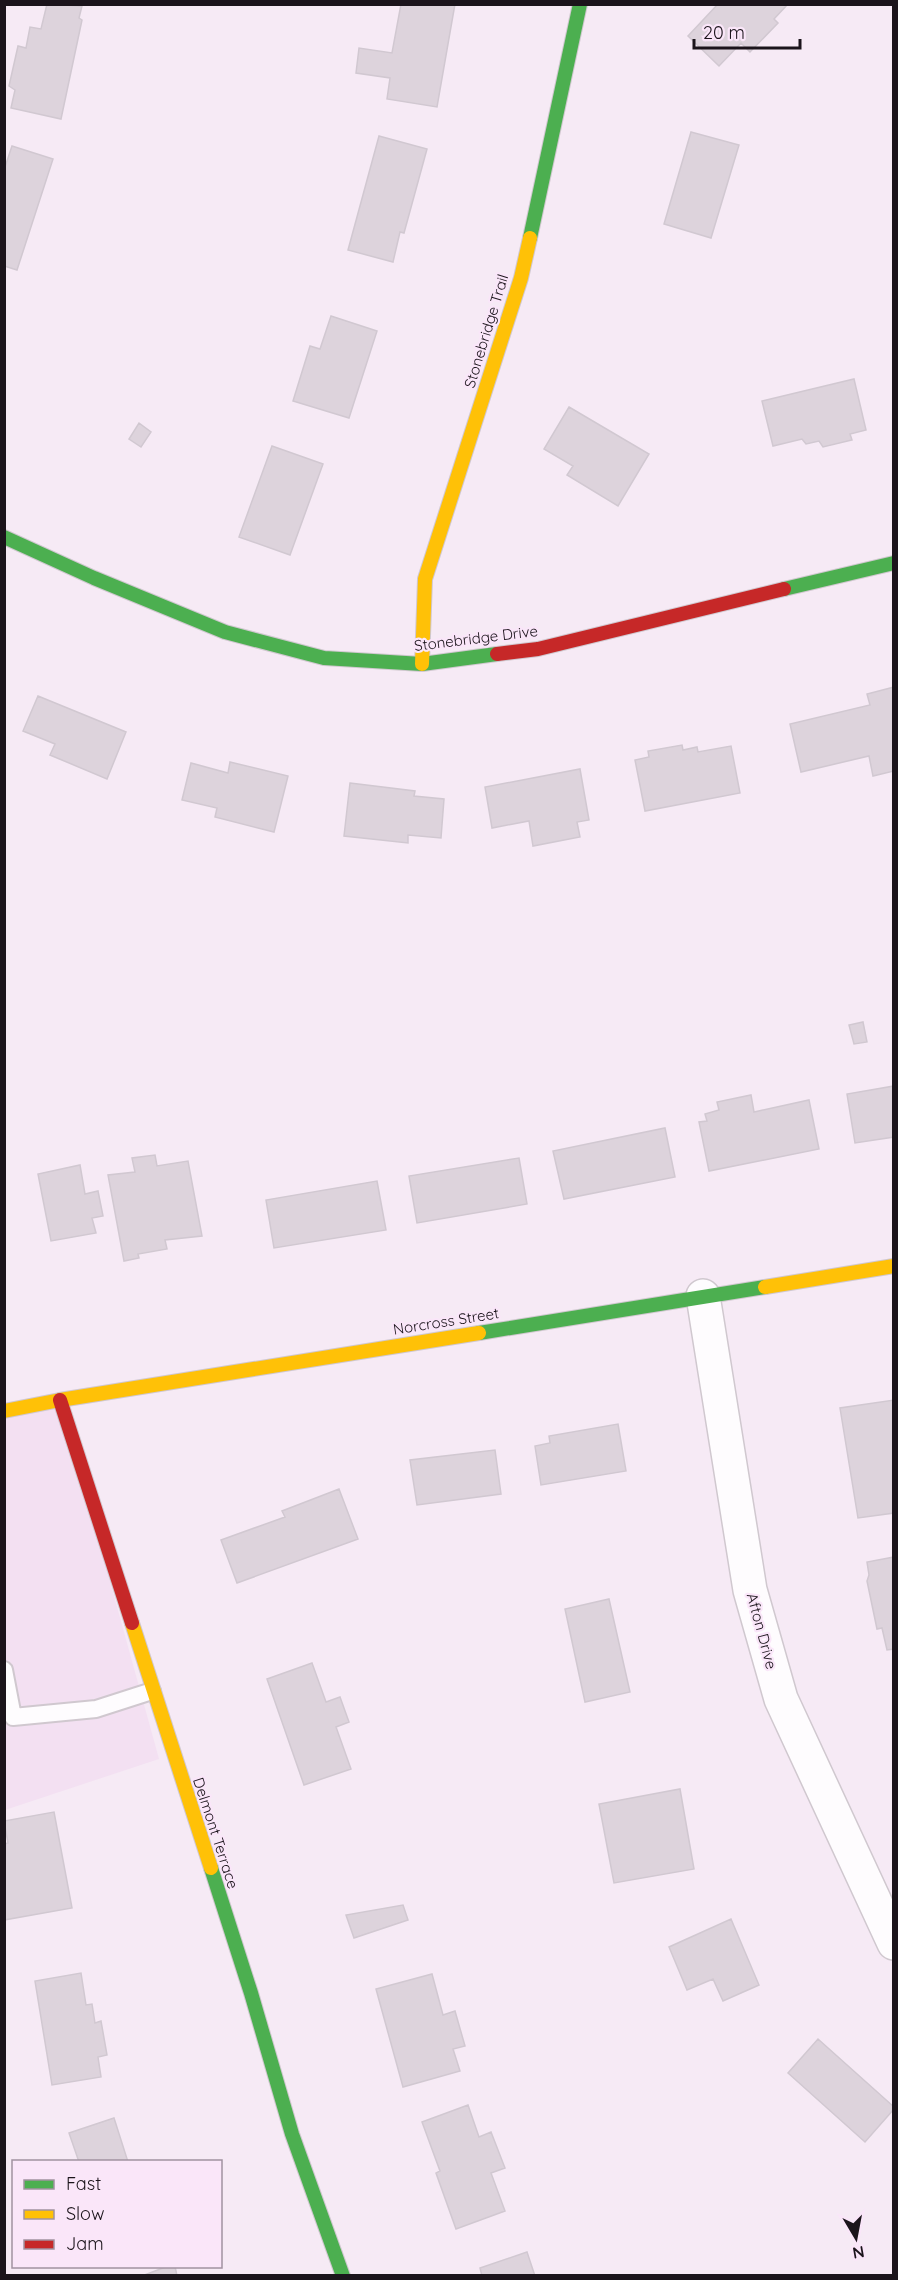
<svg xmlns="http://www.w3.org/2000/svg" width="898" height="2280" font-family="Quicksand,sans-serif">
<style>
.built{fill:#f3e0f2}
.building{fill:#ddd3dc;stroke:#d1c8d1;stroke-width:1.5}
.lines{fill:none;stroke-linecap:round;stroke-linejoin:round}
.lane-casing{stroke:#d0c8cf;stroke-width:20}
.street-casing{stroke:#d0c8cf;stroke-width:36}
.fast-casing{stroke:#d0c8cf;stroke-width:16}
.slow-casing{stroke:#d0c8cf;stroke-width:16}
.jam-casing{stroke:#d0c8cf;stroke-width:16}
.lane{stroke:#fefcfe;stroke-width:16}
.street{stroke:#fefcfe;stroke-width:33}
.fast{stroke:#4caf50;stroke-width:14}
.slow{stroke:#ffc107;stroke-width:14}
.jam{stroke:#c62828;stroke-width:14}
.labels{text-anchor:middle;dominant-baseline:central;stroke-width:4.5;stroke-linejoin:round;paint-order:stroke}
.street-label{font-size:15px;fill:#1b141b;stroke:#fae6f9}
</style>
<rect width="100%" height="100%" fill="#f6eaf5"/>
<path class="built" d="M60 1400 159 1759 5 1810 4 1411Z"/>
<path class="building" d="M47 4 82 6 79 18 82 20 61 119 11 108 15 90 9 86 18 46 26 48 30 27 41 29Z
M401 4H455L437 107 387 99 390 78 356 73 359 48 392 53Z
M718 4H788L774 19 778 23 750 52 741 43 719 66 688 36Z
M691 132 739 145 711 238 664 224Z
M379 136 427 149 404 233 400 232 393 262 348 250Z
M12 146 53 159 17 270 4 266V170Z
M331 316 377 331 349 418 293 401 310 346 320 349Z
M854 379 866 430 850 434 852 440 823 447 819 441 806 444 802 439 773 446 762 401Z
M569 407 649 454 618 506 567 475 573 466 544 449Z
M139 423 151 432 141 447 129 439Z
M272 446 323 464 290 555 239 537Z
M894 687V771L873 776 869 756 801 772 790 724 870 705 867 694Z
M38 696 126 732 107 779 50 755 55 744 23 731Z
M682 745 683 750 697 747 698 752 731 746 740 793 645 811 635 760 649 757 648 751Z
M230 762 288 776 274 832 215 817 217 808 182 800 191 763 228 773Z
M580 769 589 820 577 822 580 837 533 846 529 821 492 828 485 787Z
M350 783 415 791 414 796 444 799 441 838 408 835V843L344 836Z
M863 1022 867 1042 854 1044 849 1025Z
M894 1086V1137L855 1143 847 1094Z
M751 1095 754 1112 809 1100 819 1149 709 1171 699 1122 707 1121 705 1114 719 1110 717 1102Z
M665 1128 675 1177 564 1199 553 1151Z
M155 1155 157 1166 188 1161 202 1236 165 1240 167 1249 138 1254 139 1258 124 1261 108 1175 135 1172 132 1158Z
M519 1158 527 1204 417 1223 409 1176Z
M80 1165 85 1194 98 1191 103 1216 92 1218 96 1233 51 1241 38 1174Z
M377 1181 386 1230 274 1248 266 1200Z
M894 1400V1513L858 1518 840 1408Z
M618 1424 626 1471 541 1485 535 1446 550 1443 549 1436Z
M495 1450 501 1494 417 1505 410 1460Z
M339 1489 358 1539 237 1583 221 1540 285 1517 282 1511Z
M894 1557V1649L887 1650 882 1628 877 1629 867 1581 869 1575 867 1562Z
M609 1599 630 1692 585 1702 565 1609Z
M312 1663 326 1702 340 1697 349 1722 336 1727 351 1769 304 1785 267 1679Z
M680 1789 694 1869 614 1883 599 1804Z
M54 1812 72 1908 4 1920V1844L8 1843 4 1821Z
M403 1905 408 1920 354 1938 346 1915Z
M731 1919 759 1985 723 2001 713 1979 687 1990 669 1947Z
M81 1973 86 2005 92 2004 95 2023 101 2021 107 2055 98 2057 101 2077 52 2085 35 1981Z
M432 1974 443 2015 455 2011 465 2046 453 2049 460 2071 403 2087 376 1989Z
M818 2039 894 2107V2109L865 2142 788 2073Z
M468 2105 479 2137 491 2132 505 2168 491 2173 505 2211 456 2229 436 2173 440 2171 422 2122Z
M114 2118 128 2162H79L69 2133Z
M527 2252 535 2276H482L480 2268Z
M168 2266H175L177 2276H142Z"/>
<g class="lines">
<defs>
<path id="lane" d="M4 1670 13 1717 96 1709 152 1691"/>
<path id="street" d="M703 1296 750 1590 781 1699 894 1943"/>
<path id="fast" d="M530 238 580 4
M4 537 94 578 225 632 324 658 422 664 497 654
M784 589 894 563
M479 1333 765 1287
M211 1868 251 1993 292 2134 343 2276"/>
<path id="slow" d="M422 664 425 579 521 278 530 238
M765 1287 894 1266
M4 1411 60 1400 479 1333
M132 1623 211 1868"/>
<path id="jam" d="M497 654 538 649 784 589
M60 1400 132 1623"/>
</defs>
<use href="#lane" class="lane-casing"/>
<use href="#street" class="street-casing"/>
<use href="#fast" class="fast-casing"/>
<use href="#slow" class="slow-casing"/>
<use href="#jam" class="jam-casing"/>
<use href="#lane" class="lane"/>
<use href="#street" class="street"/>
<use href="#fast" class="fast"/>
<use href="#slow" class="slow"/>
<use href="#jam" class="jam"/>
</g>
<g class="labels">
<g class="street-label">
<text transform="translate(486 331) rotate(-73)">Stonebridge Trail</text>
<text transform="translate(476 638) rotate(-7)">Stonebridge Drive</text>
<text transform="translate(446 1321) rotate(-9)">Norcross Street</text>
<text transform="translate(762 1631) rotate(75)">Afton Drive</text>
<text transform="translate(216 1833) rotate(72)">Delmont Terrace</text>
</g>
</g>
<rect width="898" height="2280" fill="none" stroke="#1b141b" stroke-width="12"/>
<rect x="12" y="2160" width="210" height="108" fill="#fae6f9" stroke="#a192a0" stroke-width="1.5"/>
<rect x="24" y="2180" width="30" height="9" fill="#4caf50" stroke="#a192a0" stroke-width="1.5"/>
<text x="66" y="2190" font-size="18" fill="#1b141b">Fast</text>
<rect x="24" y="2210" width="30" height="9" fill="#ffc107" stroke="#a192a0" stroke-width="1.5"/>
<text x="66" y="2220" font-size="18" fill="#1b141b">Slow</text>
<rect x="24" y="2240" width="30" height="9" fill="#c62828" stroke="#a192a0" stroke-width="1.5"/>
<text x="66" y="2250" font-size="18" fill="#1b141b">Jam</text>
<g transform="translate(856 2238) rotate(170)" stroke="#fae6f9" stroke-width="4.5" paint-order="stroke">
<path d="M0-4.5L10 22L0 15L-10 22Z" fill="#1b141b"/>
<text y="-9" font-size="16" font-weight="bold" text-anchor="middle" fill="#1b141b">N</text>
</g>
<path d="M694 39v9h106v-9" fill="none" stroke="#1b141b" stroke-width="3"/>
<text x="703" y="39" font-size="18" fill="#1b141b" stroke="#fae6f9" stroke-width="4.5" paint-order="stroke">20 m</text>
</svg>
